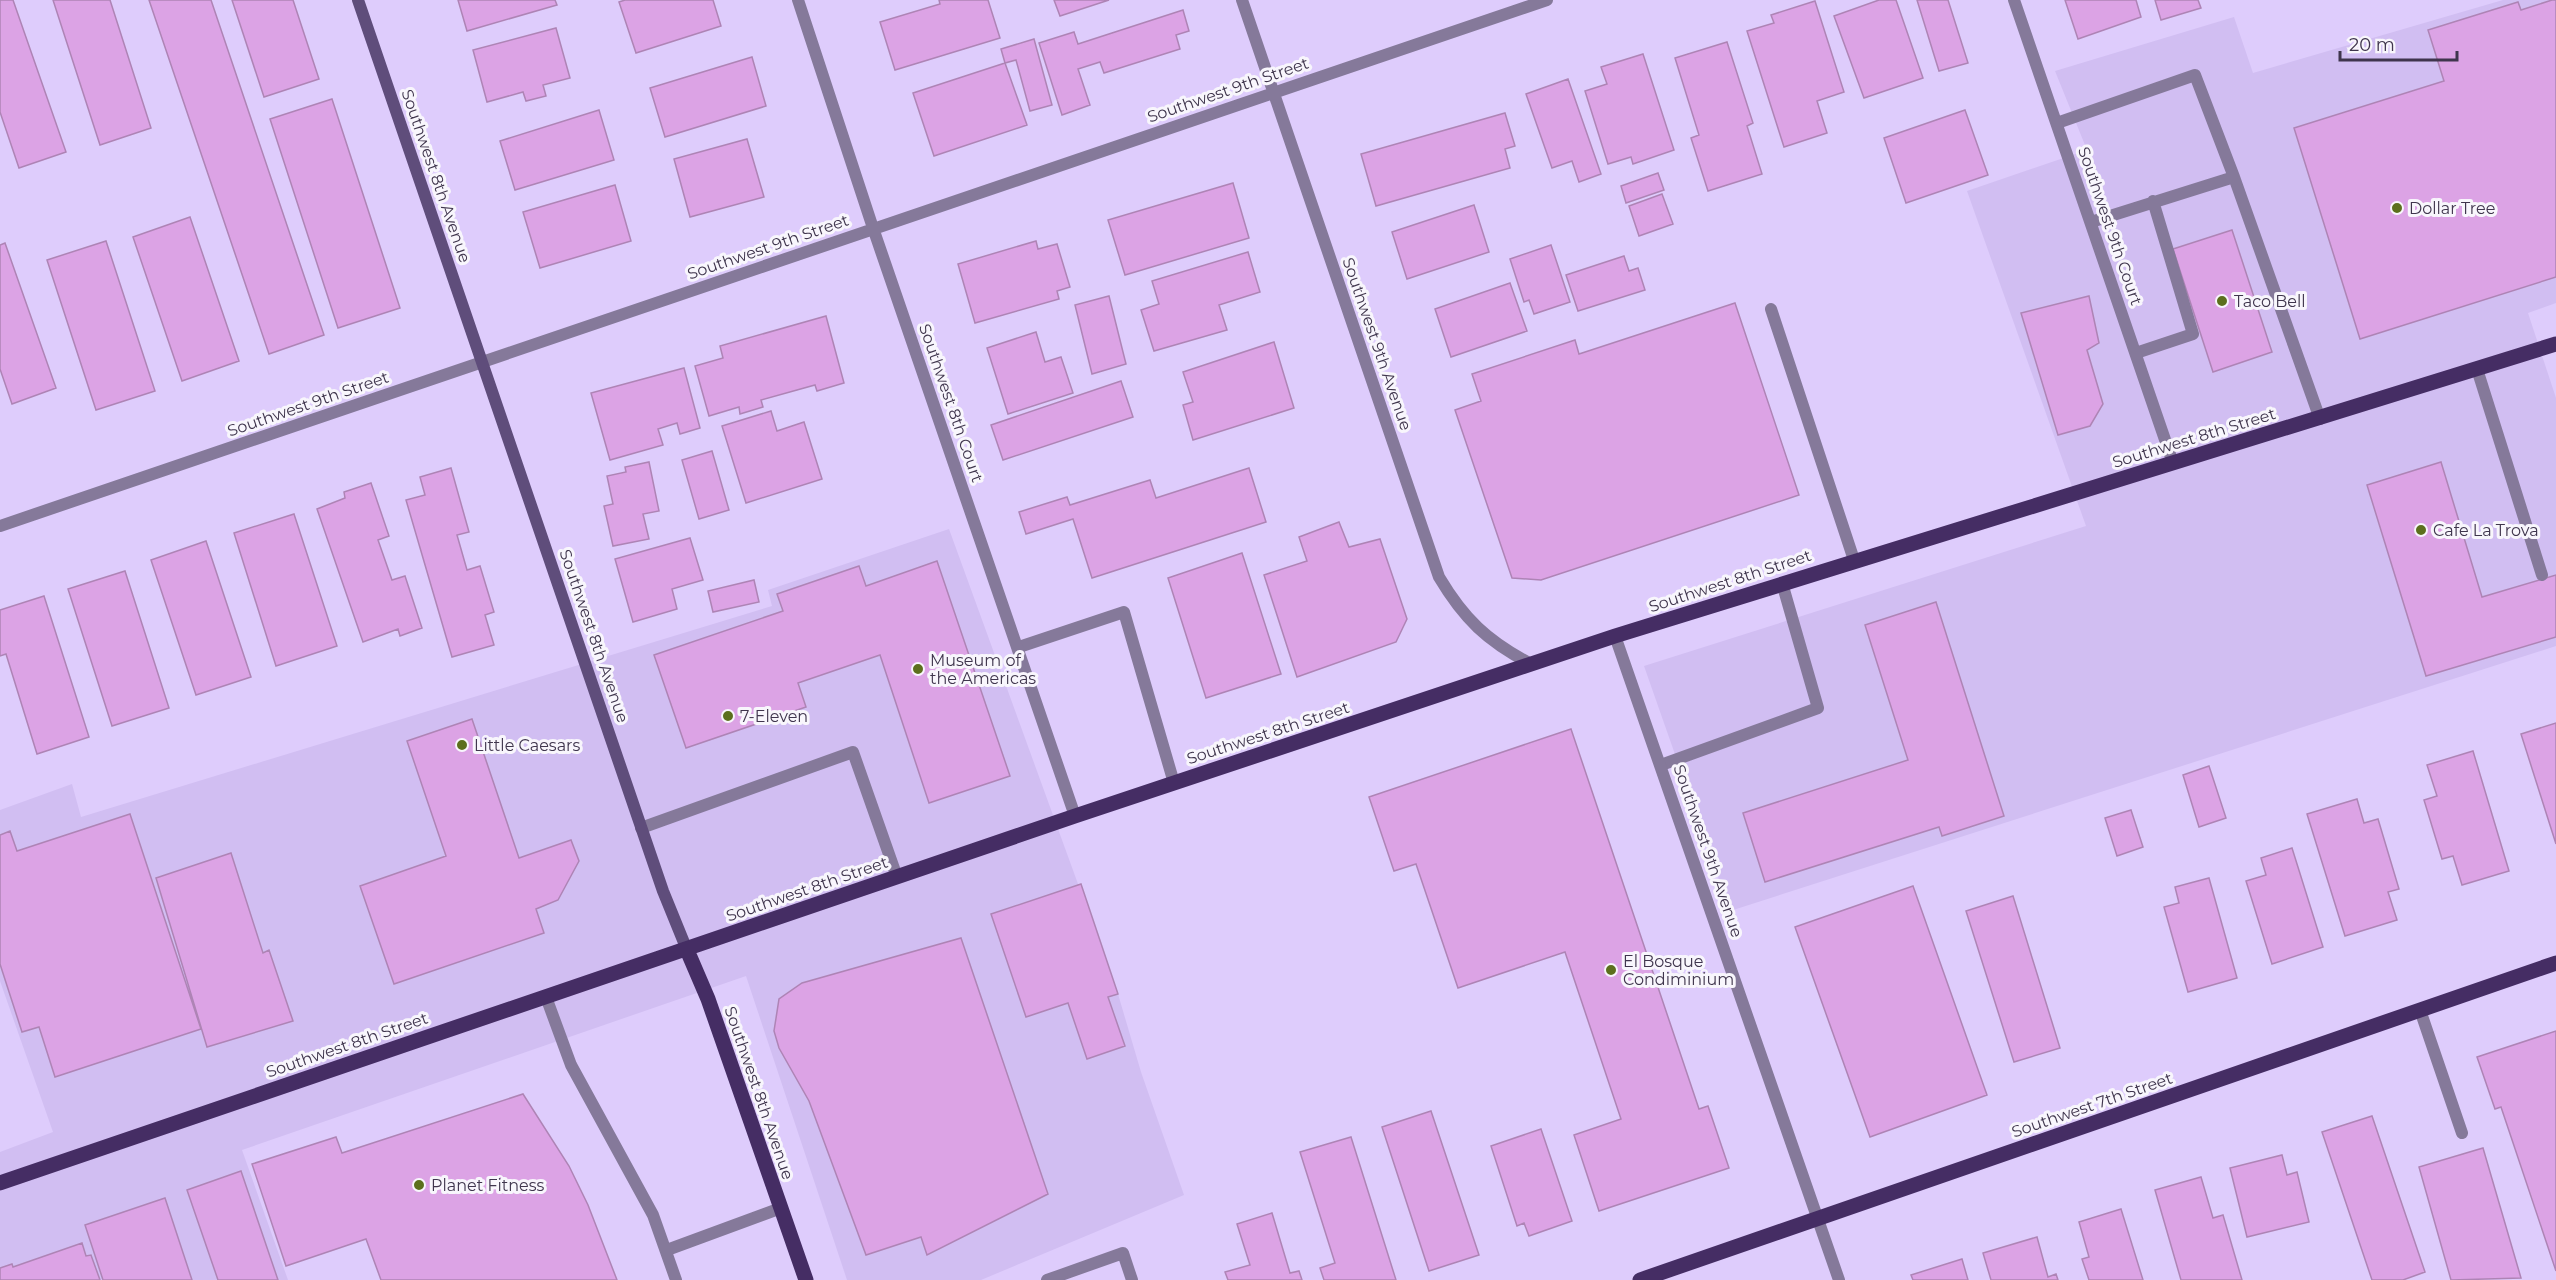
<svg xmlns="http://www.w3.org/2000/svg" width="2556" height="1280" font-family="Montserrat,sans-serif">
<style>
.built{fill:#d1bef2}
.building{fill:#dca3e5;stroke:#ae84b5;stroke-width:1.5}
.lines{fill:none;stroke-linecap:round;stroke-linejoin:round}
.lane{stroke:#85799a;stroke-width:12}
.street{stroke:#85799a;stroke-width:12}
.secondary{stroke:#5f4d7b;stroke-width:12}
.primary{stroke:#452d64;stroke-width:15}
.poi-dot{fill:#5c6f1d;stroke:#f8f6fc;stroke-width:2}
.labels{text-anchor:middle;dominant-baseline:central;stroke-width:6;stroke-linejoin:round;paint-order:stroke}
.street-label{font-size:16px;fill:#3f354d;stroke:#f8f6fc}
.poi-label{font-size:16px;fill:#3f354d;stroke:#f8f6fc;text-anchor:start}
</style>
<rect width="100%" height="100%" fill="#deccfc"/>
<path class="built" d="M2503 0H2556V303L2528 313 2556 398V646L1730 911 1644 666 2086 526 1967 191 2087 150 2055 71 2234 17 2253 73Z
M949 529 1118 994 1141 1072 1184 1195 981 1280H847L746 976 242 1150 288 1280H0V1152L53 1132 0 981V810L72 784 81 817 772 606 768 590Z"/>
<path class="building" d="M0 0H13L66 152 19 168 0 112Z
M53 0H110L151 128 100 145Z
M149 0H211L324 335 269 354Z
M232 0H293L319 79 264 97Z
M458 0H555L557 5 467 31Z
M625 0H713L721 26 636 53 619 2Z
M939 0H988L1000 38 895 70 880 22 940 4Z
M1054 0H1109L1060 16Z
M1879 0H1896L1923 78 1864 98 1834 16Z
M1917 0H1948L1968 63 1939 71Z
M2065 0H2136L2141 17 2078 39Z
M2155 0H2198L2201 8 2161 20Z
M2552 0H2556V277L2360 339 2294 128 2444 81 2428 30 2518 2 2521 10Z
M1815 1 1844 92 1817 101 1827 133 1784 147 1747 31 1774 23 1771 15Z
M1183 10 1189 31 1176 35 1180 49 1104 73 1100 62 1078 69 1090 105 1062 115 1039 43 1074 32 1078 44Z
M556 28 570 78 543 85 546 96 526 101 523 92 487 102 473 50Z
M1034 39 1052 105 1030 111 1016 60 1005 63 1001 49Z
M1727 42 1753 123 1747 126 1762 174 1708 191 1691 138 1699 135 1675 58Z
M1643 54 1674 150 1633 164 1631 157 1608 164 1585 91 1607 84 1601 67Z
M752 57 766 106 665 137 650 88Z
M1005 63 1027 125 934 156 913 93Z
M1568 79 1601 174 1579 182 1572 161 1552 168 1526 94Z
M332 99 400 308 338 328 270 119Z
M599 110 614 160 515 190 500 141Z
M1965 110 1988 175 1906 203 1884 138Z
M1505 113 1515 146 1505 149 1510 168 1376 206 1361 154Z
M747 139 764 197 690 217 674 159Z
M1658 173 1664 190 1626 203 1621 186Z
M1233 183 1249 238 1125 275 1108 220Z
M615 185 631 241 540 268 523 212Z
M1662 194 1673 224 1639 236 1629 206Z
M1474 205 1489 252 1407 279 1392 232Z
M190 217 239 361 182 381 133 237Z
M2232 230 2272 352 2213 372 2173 249Z
M106 241 155 391 96 410 47 260Z
M1036 241 1038 249 1057 244 1070 287 1057 291 1059 299 975 323 958 264Z
M5 243 56 388 12 404 0 369V245Z
M1551 245 1570 302 1534 314 1529 300 1524 302 1510 259Z
M1248 252 1260 292 1219 305 1227 330 1154 351 1141 310 1159 304 1152 281Z
M1624 256 1629 271 1638 268 1645 290 1578 311 1566 275Z
M1510 283 1527 331 1451 357 1435 309Z
M1109 296 1126 364 1092 374 1075 305Z
M2089 296 2099 343 2087 350 2103 404 2090 426 2058 435 2021 313Z
M1735 303 1799 495 1541 580 1512 578 1455 410 1481 401 1472 374 1575 340 1579 354Z
M826 316 844 383 817 391 815 385 761 400 763 407 740 414 739 407 709 416 695 366 723 358 720 346Z
M1036 332 1045 362 1061 357 1073 393 1008 414 987 348Z
M1274 342 1294 408 1193 440 1183 405 1193 402 1183 372Z
M684 368 700 428 680 434 677 423 658 429 663 445 610 460 591 393Z
M1121 381 1133 417 1003 460 991 425Z
M771 411 777 431 804 422 822 479 746 503 722 426Z
M712 451 729 510 699 519 682 460Z
M649 462 659 511 643 514 649 539 613 546 604 506 613 504 607 476 626 472 625 467Z
M2441 462 2482 597 2556 575V637L2426 676 2367 485Z
M451 468 469 532 457 535 467 570 480 566 494 612 485 615 494 645 452 657 406 500 425 495 420 477Z
M1249 468 1266 522 1092 578 1073 519 1026 534 1019 512 1067 497 1070 505 1150 480 1156 498Z
M371 483 389 536 378 540 392 580 405 576 422 628 400 636 398 629 363 642 317 509 345 498 344 492Z
M294 514 337 646 276 666 234 533Z
M1339 522 1349 547 1380 539 1407 619 1396 642 1297 677 1264 575 1307 561 1299 537Z
M690 538 703 580 672 589 677 609 633 622 615 559Z
M206 541 251 677 196 695 151 560Z
M1242 553 1281 674 1206 698 1168 578Z
M937 561 1010 776 929 803 880 655 798 683 806 707 686 748 654 655 783 611 777 594 859 566 866 586Z
M125 571 169 708 112 726 68 589Z
M754 580 759 602 713 612 708 591Z
M44 596 89 737 37 754 6 654 0 656V610Z
M1936 602 2004 816 1942 836 1939 827 1765 882 1743 813 1908 760 1865 625Z
M472 719 519 858 571 840 579 861 558 900 536 909 544 933 394 984 360 886 446 856 407 741Z
M2556 723V844L2521 734Z
M1571 729 1699 1109 1708 1106 1729 1168 1599 1211 1574 1135 1621 1119 1565 952 1458 988 1416 864 1394 871 1369 797Z
M2473 751 2509 871 2462 885 2453 856 2442 859 2424 800 2437 796 2427 765Z
M2209 766 2226 818 2199 827 2183 775Z
M2357 799 2364 823 2378 819 2399 889 2388 892 2397 920 2345 936 2307 814Z
M2131 810 2143 847 2117 856 2105 818Z
M130 814 201 1029 55 1077 39 1027 22 1032 0 964V835L10 831 17 851Z
M2292 848 2323 947 2272 964 2246 881 2266 875 2261 858Z
M231 853 263 953 269 950 293 1021 207 1047 156 878Z
M2209 878 2237 978 2188 992 2164 907 2179 903 2175 887Z
M1081 884 1118 994 1108 997 1125 1046 1087 1059 1068 1003 1026 1017 991 914Z
M1913 886 1987 1095 1870 1137 1795 927Z
M2013 896 2060 1048 2014 1062 1966 911Z
M961 938 1048 1194 927 1255 921 1237 866 1255 809 1101 779 1048 774 1031 779 999 802 983Z
M2556 1031V1271L2501 1107 2495 1109 2477 1057Z
M523 1094 569 1166 588 1205 617 1280H381L366 1239 286 1266 252 1164 336 1137 342 1153Z
M1431 1111 1479 1255 1429 1271 1382 1127Z
M2372 1116 2425 1272 2403 1280H2372L2322 1132Z
M1541 1129 1572 1221 1529 1236 1524 1223 1517 1226 1491 1146Z
M1351 1137 1396 1280H1324L1320 1268 1335 1263 1300 1152Z
M2483 1148 2521 1278 2451 1280 2419 1167Z
M2282 1155 2287 1175 2297 1172 2309 1222 2247 1237 2230 1168Z
M241 1171 278 1280H218L187 1190Z
M2201 1177 2213 1218 2223 1215 2242 1280H2181L2155 1190Z
M165 1198 192 1280H103L85 1225Z
M2121 1209 2143 1280H2089L2082 1259 2089 1257 2079 1222Z
M1272 1213 1290 1273 1299 1271 1302 1280H1228L1225 1272 1250 1265 1237 1224Z
M2037 1237 2048 1277 2056 1274 2058 1280H1991L1983 1253Z
M82 1243 86 1256 91 1255 100 1280H0V1268L12 1264 13 1267Z
M1962 1259 1968 1280H1913L1911 1275Z"/>
<g class="lines">
<path class="lane" d="M2057 123 2195 75 2234 177
M2091 222 2234 177 2320 419
M1771 309 1854 560
M2136 353 2193 334 2153 201
M2477 369 2542 575
M1019 647 1124 612 1174 783
M1661 765 1818 708 1782 583
M641 828 853 752 897 877
M546 997 571 1065 653 1215 676 1280
M2420 1010 2462 1133
M667 1250 781 1208
M1047 1280 1123 1253 1132 1280"/>
<path class="street" d="M798 0 873 228 1075 816
M1242 0 1439 577C1464 619 1487 641 1531 664
M2014 0 2173 463
M0 526 1547 0
M1615 636 1839 1280"/>
<path class="secondary" d="M358 0 663 891 687 950"/>
<path class="primary" d="M687 950 708 999 806 1280
M0 1183 1075 816 1615 636 2556 344
M1640 1280 2556 963"/>
</g>
<g class="poi-dot">
<circle cx="2397" cy="208" r="6"/>
<circle cx="2222" cy="301" r="6"/>
<circle cx="2421" cy="530" r="6"/>
<circle cx="918" cy="669" r="6"/>
<circle cx="728" cy="716" r="6"/>
<circle cx="462" cy="745" r="6"/>
<circle cx="1611" cy="970" r="6"/>
<circle cx="419" cy="1185" r="6"/>
</g>
<g class="labels">
<g class="street-label">
<text transform="translate(1228 90) rotate(-19)">Southwest 9th Street</text>
<text transform="translate(436 176) rotate(71)">Southwest 8th Avenue</text>
<text transform="translate(2110 226) rotate(71)">Southwest 9th Court</text>
<text transform="translate(768 247) rotate(-19)">Southwest 9th Street</text>
<text transform="translate(1377 344) rotate(71)">Southwest 9th Avenue</text>
<text transform="translate(951 403) rotate(71)">Southwest 8th Court</text>
<text transform="translate(308 404) rotate(-19)">Southwest 9th Street</text>
<text transform="translate(2194 438) rotate(-17)">Southwest 8th Street</text>
<text transform="translate(1730 581) rotate(-18)">Southwest 8th Street</text>
<text transform="translate(594 636) rotate(71)">Southwest 8th Avenue</text>
<text transform="translate(1268 733) rotate(-18)">Southwest 8th Street</text>
<text transform="translate(1708 851) rotate(71)">Southwest 9th Avenue</text>
<text transform="translate(807 889) rotate(-19)">Southwest 8th Street</text>
<text transform="translate(347 1045) rotate(-19)">Southwest 8th Street</text>
<text transform="translate(759 1093) rotate(71)">Southwest 8th Avenue</text>
<text transform="translate(2092 1105) rotate(-19)">Southwest 7th Street</text>
</g>
<g class="poi-label">
<text x="2409" y="208">Dollar Tree</text>
<text x="2234" y="301">Taco Bell</text>
<text x="2433" y="530">Cafe La Trova</text>
<text x="930" y="660">Museum of<tspan x="930" dy="18">the Americas</tspan></text>
<text x="740" y="716">7-Eleven</text>
<text x="474" y="745">Little Caesars</text>
<text x="1623" y="961">El Bosque<tspan x="1623" dy="18">Condiminium</tspan></text>
<text x="431" y="1185">Planet Fitness</text>
</g>
</g>
<path d="M2340 51v9h117v-9" fill="none" stroke="#3f354d" stroke-width="3"/>
<text x="2349" y="51" font-size="18" fill="#3f354d" stroke="#f8f6fc" stroke-width="4.5" paint-order="stroke">20 m</text>
</svg>
